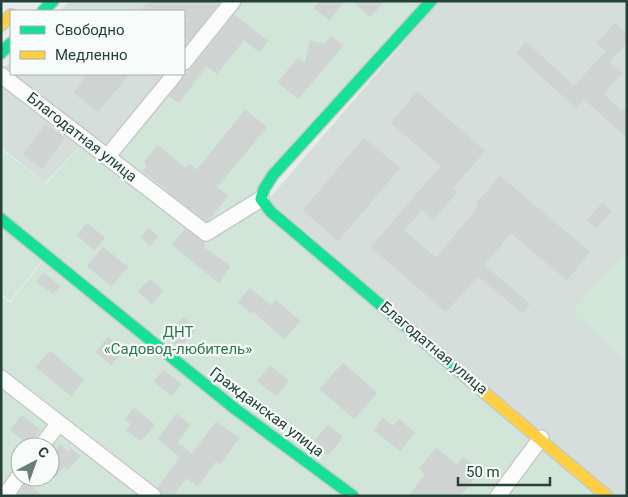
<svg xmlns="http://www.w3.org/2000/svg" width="628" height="497" font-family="Roboto,sans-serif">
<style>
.built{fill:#d6dedb}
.green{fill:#d1e6d8;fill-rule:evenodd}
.building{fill:#cfd4d2;stroke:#d1d6d4}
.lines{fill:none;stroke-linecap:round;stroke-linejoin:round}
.street-casing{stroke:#c5cac8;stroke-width:18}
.fast-casing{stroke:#c3cbc8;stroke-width:14}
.slow-casing{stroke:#c3cbc8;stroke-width:14}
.street{stroke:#fcfcfc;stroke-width:15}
.fast{stroke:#16e098;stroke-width:11}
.slow{stroke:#ffcf43;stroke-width:11}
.labels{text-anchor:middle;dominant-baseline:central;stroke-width:4.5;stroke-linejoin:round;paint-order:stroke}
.street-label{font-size:15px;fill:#24423a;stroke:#f7fbf9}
.park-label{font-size:15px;fill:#2d7a4b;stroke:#f7fbf9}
</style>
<rect width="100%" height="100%" fill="#e8edeb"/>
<path class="built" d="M70 1H229L184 56V11H60Z
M439 1H627V496H616L268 200Z
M11 61V74H169L107 150 89 136 45 183 1 147V71Z"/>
<path class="green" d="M238 1H427L253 200 599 496H1V296L10 303 49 253 1 217V149L46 184 83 143 108 163 180 74H184V69ZM20 447H50V477H20Z
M1 223 44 258 10 301 1 294Z
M627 250V360L572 312Z"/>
<path class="building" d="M148 1H221L189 41 184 36V26L189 20 184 16V11H140Z
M320 1H345L329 20 314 8Z
M353 1H384L370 17Z
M234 15 268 41 259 52 244 40 217 74 206 66 179 103 169 96Z
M615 23 627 34V43L609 62 622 73 603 94 622 111 627 105V138L584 99 576 108 516 53 526 42 574 86 606 51 597 43Z
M331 36 343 46 298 99 278 82 298 58 305 63 310 41 324 44Z
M87 74H129L98 112 74 93Z
M417 92 485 151 453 188 457 192 433 220 422 210 404 230 436 258 479 206 476 204 500 176 590 252 567 280 511 233 484 265 530 304 522 313 478 276 446 312 371 247 441 166 391 123Z
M245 110 267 127 217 187 228 196 207 222 143 171 147 165 144 162 158 145 185 168 189 164 197 170Z
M46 124 65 138 42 169 23 154Z
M364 138 400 168 338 241 303 210Z
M602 203 611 211 596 228 587 221Z
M87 223 105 238 94 250 77 235Z
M149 228 158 237 150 246 141 237Z
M185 229 205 244 203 247 230 266 219 283 172 245Z
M103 247 128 267 111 286 87 266Z
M44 273 60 286 53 294 36 281Z
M150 279 163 291 152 304 138 291Z
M250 288 271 306 276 300 300 321 284 339 253 311 251 313 238 302Z
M183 317 196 329 180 348 166 337Z
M108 337 124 350 111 365 96 352Z
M50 351 84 380 71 396 36 367Z
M343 363 377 393 354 419 320 389Z
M270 366 289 381 276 396 257 381Z
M163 370 181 384 172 396 154 382Z
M134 408 155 425 141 441 126 430 131 424 125 419Z
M176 414 190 425 177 443 192 454 216 422 239 438 220 464 216 461 198 486 186 478 173 496H162L158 488 180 457 158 439Z
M22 415 40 430 29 445 10 430Z
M383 418 393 426 399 419 415 433 400 451 374 430Z
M328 425 343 437 328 455 313 443Z
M60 445 68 452 71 449 80 456 68 470 64 467 56 476 50 470 56 460 51 456Z
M436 448 457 465 463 457 480 471 460 496H409L425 474 419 469Z
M26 482 43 496H17Z"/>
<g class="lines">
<defs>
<path id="street" d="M184 62 233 1
M1 75 206 233 261 199
M107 157 175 74
M1 378 153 496
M41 447 58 424
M5 496 20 475
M498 496 541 438"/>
<path id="fast" d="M431 1 273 175 264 189 261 199 271 212 467 378
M43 11 53 1
M1 53 11 43
M1 219 234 408 353 496"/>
<path id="slow" d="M1 25 11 15
M467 378 607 496"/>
</defs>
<use href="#street" class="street-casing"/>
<use href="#fast" class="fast-casing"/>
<use href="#slow" class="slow-casing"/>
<use href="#street" class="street"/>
<use href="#fast" class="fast"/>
<use href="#slow" class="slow"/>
</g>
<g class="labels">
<g class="street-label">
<text transform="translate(82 137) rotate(38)">Благодатная улица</text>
<text transform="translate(434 348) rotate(40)">Благодатная улица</text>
<text transform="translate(267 412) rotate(37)">Гражданская улица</text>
</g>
<g class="park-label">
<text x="178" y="332">ДНТ<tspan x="178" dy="17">«Садовод-любитель»</tspan></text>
</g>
</g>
<rect width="628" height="497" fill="none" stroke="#24423a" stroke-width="5"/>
<rect x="10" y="10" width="175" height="65" fill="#f7fbf9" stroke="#a3b1ad"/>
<rect x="20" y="26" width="25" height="8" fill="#16e098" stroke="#a3b1ad"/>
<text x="55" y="35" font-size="15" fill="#24423a">Свободно</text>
<rect x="20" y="51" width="25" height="8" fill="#ffcf43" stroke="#a3b1ad"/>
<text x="55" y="60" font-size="15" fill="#24423a">Медленно</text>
<g transform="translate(35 462) rotate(41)"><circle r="24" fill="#f7fbf9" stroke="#a3b1ad"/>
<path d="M0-4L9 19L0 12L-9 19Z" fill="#697e78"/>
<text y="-8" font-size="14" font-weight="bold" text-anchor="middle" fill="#24423a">С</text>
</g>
<path d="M458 477v8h92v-8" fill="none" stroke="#24423a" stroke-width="2.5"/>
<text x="466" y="477" font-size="15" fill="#24423a" stroke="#f7fbf9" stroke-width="4" paint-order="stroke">50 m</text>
</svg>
